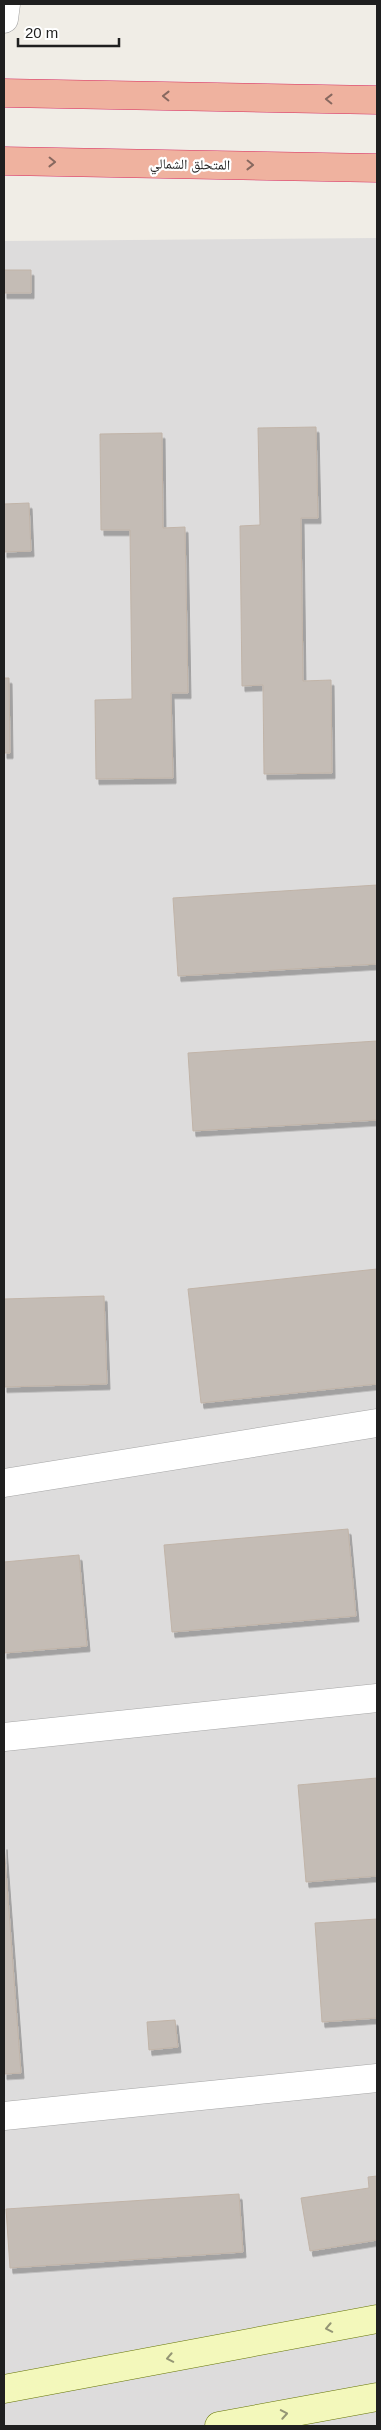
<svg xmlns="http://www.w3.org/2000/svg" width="381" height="2430" font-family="Helvetica,'Noto Naskh Arabic',sans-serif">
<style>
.residential{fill:#dddcdc}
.building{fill:#c4bcb5;stroke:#c1b4a8;filter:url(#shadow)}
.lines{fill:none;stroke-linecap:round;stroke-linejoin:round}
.minor-casing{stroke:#a6a6a6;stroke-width:29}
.secondary-casing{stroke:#667508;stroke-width:29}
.trunk-casing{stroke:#d72a60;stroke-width:29}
.minor{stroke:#fff;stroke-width:28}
.secondary{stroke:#f3f8bb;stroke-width:28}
.trunk{stroke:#efb29f;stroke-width:28}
.oneway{stroke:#87685f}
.oneway2{stroke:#949675}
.labels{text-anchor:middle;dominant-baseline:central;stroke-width:4.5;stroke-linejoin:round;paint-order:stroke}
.street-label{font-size:14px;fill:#1f1f1f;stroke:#fff}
</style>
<defs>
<filter id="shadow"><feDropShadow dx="3" dy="5.5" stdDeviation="0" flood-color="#0004"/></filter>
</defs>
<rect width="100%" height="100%" fill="#f0ede6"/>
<path class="residential" d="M377 238V2426H4V241Z"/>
<path class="building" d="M4 270H31V293H4Z
M316 427 318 518H301L303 681 331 680 332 773 264 774 263 685 242 686 240 526 260 525 258 428Z
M162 433 163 528 185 527 188 693H171L173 778 96 779 95 700 132 699 130 530H101L100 434Z
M29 503 31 551 4 552V504Z
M4 678H9L10 753H4Z
M377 885V964L178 976 173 898Z
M377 1041V1120L193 1131 188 1053Z
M377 1269V1384L201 1403 188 1289Z
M104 1296 107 1384 4 1387V1299Z
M348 1529 356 1616 172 1632 164 1545Z
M79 1555 87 1646 4 1653V1562Z
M377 1778V1876L306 1882 298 1785Z
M4 1844 21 2073 4 2074Z
M377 1919V2018L322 2022 315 1923Z
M175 2020 178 2047 149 2050 147 2022Z
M377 2176V2240L310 2251 301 2198 369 2188 368 2177Z
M239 2194 243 2252 10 2268 6 2209Z"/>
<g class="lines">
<defs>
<path id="minor" d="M4 19 6 4
M4 1483 377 1423
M4 1737 377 1698
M4 2116 377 2078"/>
<path id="secondary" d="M4 2389 377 2319
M219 2426 377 2397"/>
<path id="trunk" d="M4 93 377 100
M4 161 377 168"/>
</defs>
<use href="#minor" class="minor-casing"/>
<use href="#secondary" class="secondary-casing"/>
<use href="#trunk" class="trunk-casing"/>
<use href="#minor" class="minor"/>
<use href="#secondary" class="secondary"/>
<use href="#trunk" class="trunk"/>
</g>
<defs><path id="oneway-chevron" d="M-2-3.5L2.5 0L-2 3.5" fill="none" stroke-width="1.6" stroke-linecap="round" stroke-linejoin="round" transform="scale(1.25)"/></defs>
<g class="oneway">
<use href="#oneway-chevron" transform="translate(166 96) rotate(-179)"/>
<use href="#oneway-chevron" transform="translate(329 99) rotate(-179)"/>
<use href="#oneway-chevron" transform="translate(52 162) rotate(1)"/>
<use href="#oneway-chevron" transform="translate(250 165) rotate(1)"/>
</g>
<g class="oneway2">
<use href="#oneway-chevron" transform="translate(329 2328) rotate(169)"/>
<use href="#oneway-chevron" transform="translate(170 2358) rotate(169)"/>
<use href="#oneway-chevron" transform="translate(284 2414) rotate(-10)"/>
</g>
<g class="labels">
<g class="street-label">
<text transform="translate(190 164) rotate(1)">المتحلق الشمالي</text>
</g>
</g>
<rect width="381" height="2430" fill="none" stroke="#1f1f1f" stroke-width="10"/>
<path d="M18 38v8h101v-8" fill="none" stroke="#1f1f1f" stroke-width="2.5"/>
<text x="25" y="38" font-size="15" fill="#1f1f1f" stroke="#ffffff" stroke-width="4" paint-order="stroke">20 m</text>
</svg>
